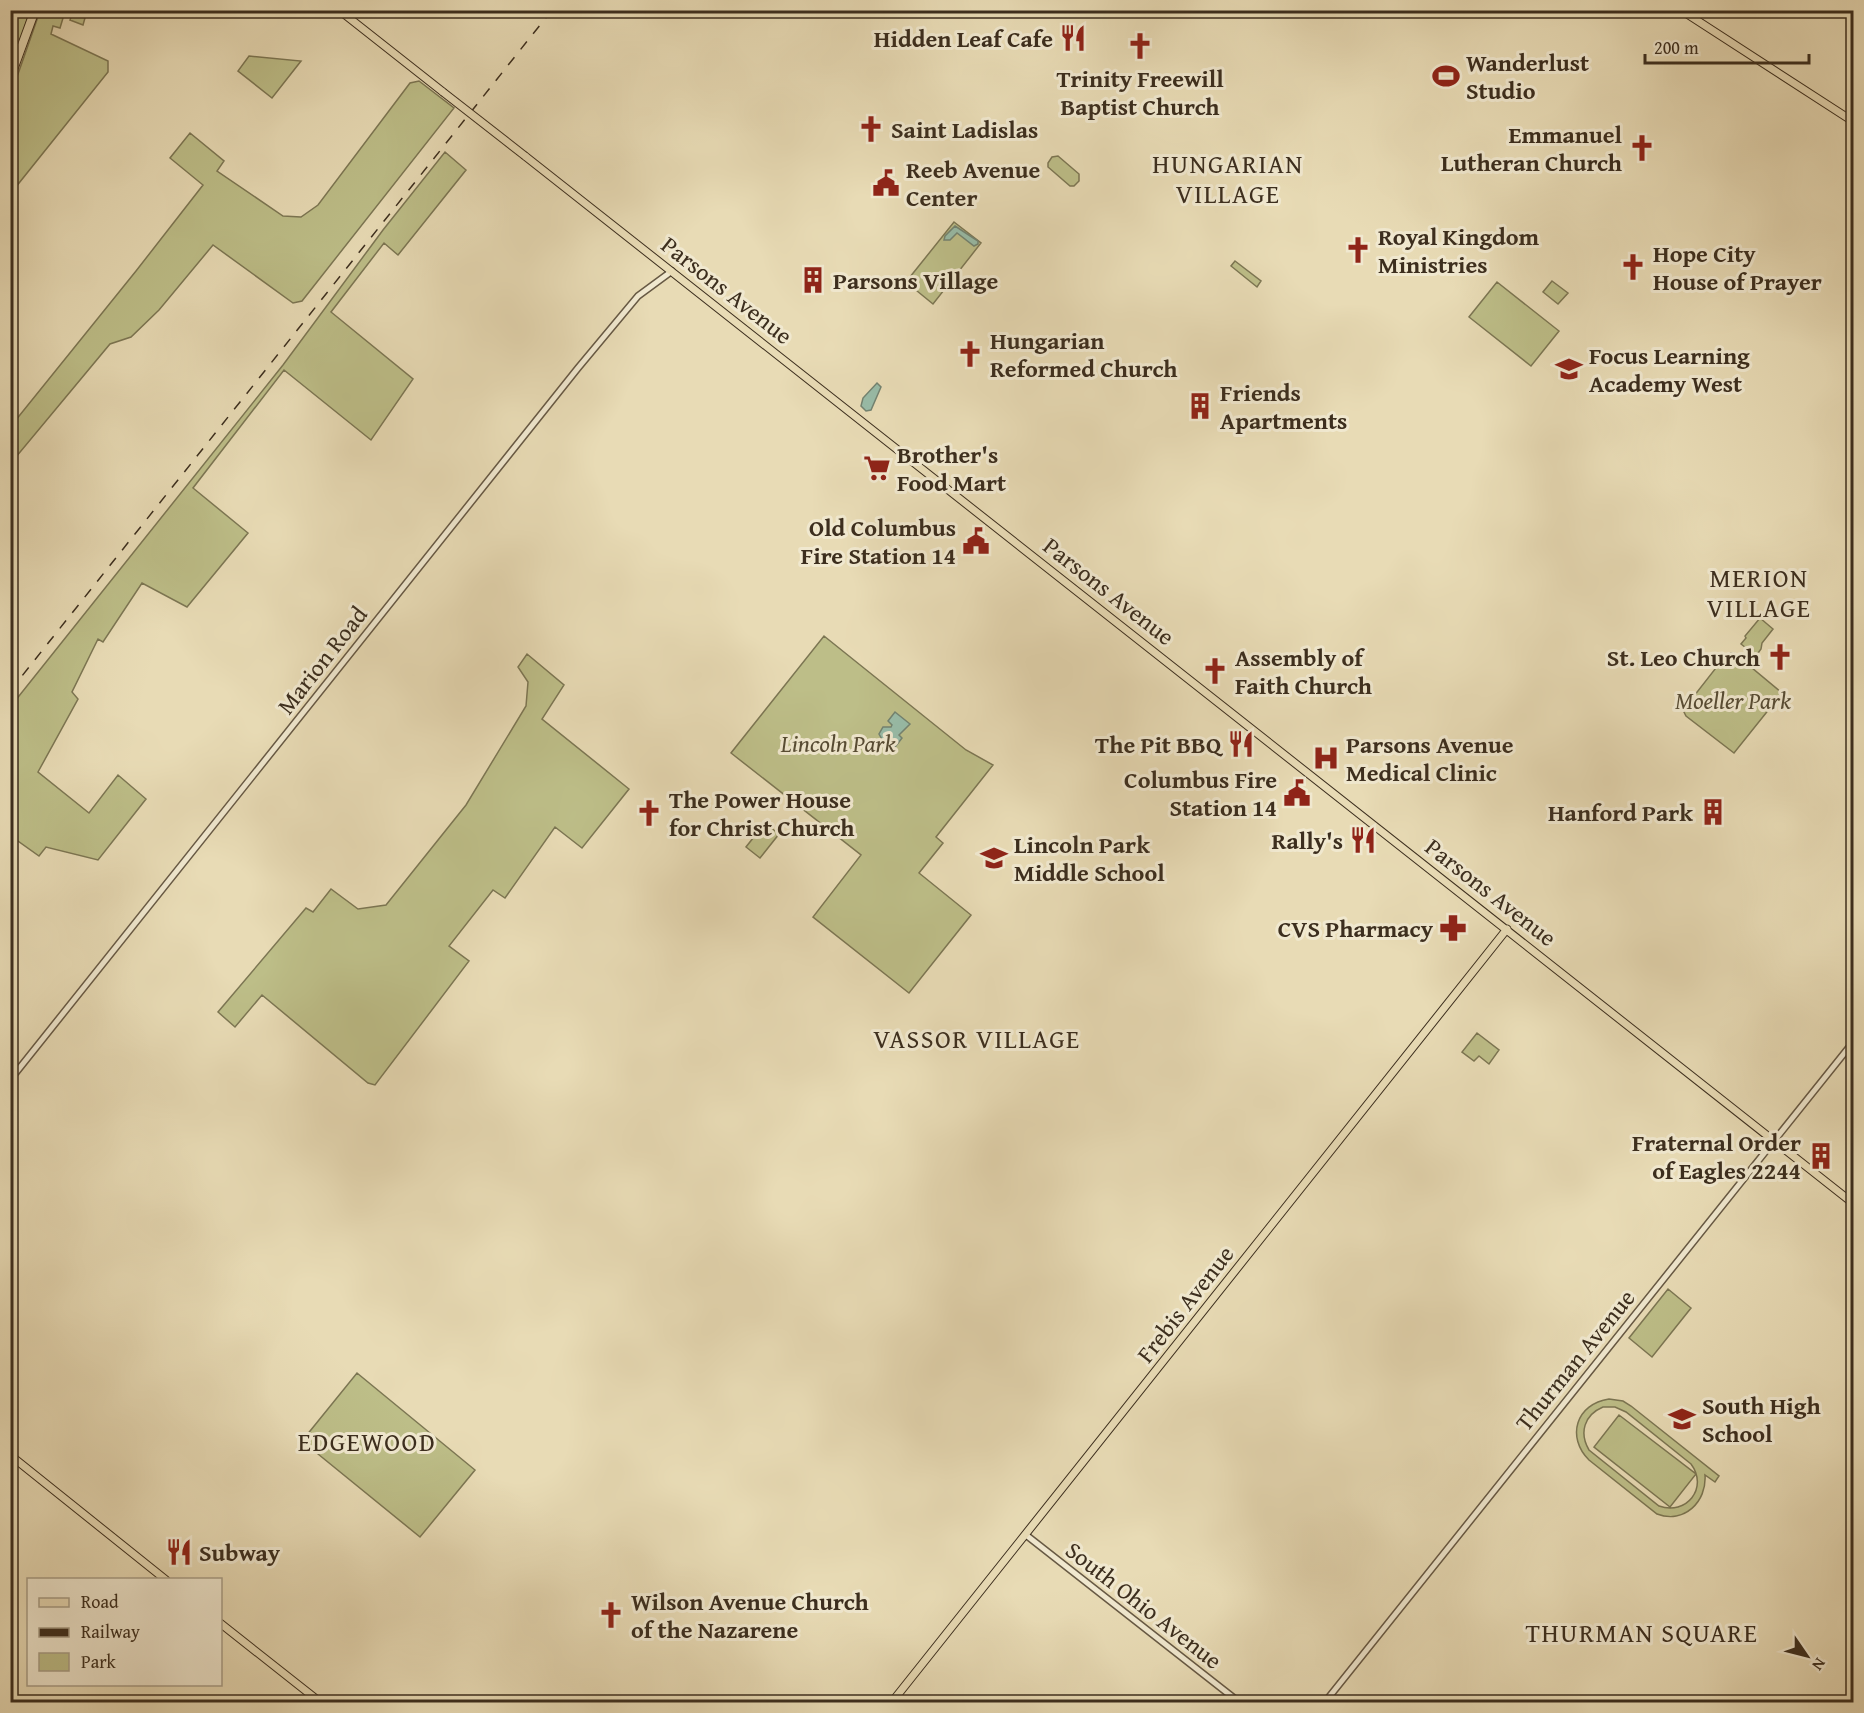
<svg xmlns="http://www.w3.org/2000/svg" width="1864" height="1713" font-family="'Gentium Book Plus',serif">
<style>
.green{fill:#bdbe88;stroke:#7c7653;stroke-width:1.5;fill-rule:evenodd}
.water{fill:#98bca8;stroke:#738371;stroke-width:1.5}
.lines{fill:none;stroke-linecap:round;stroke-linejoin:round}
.minor-casing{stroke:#675944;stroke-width:8}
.major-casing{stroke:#3c2e1e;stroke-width:9}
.highway-casing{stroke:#3c2e1e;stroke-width:10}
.minor{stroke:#f0e8cf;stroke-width:5}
.major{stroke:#e8dbb5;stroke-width:7}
.highway{stroke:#e8dbb5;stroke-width:8}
.rail{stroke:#3c2e1e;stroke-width:1.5;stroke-dasharray:10 10;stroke-linecap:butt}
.major-bridge-casing{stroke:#3c2e1e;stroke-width:9;stroke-linecap:butt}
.major-bridge{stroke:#e8dbb5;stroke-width:7}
.labels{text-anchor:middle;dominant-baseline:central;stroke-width:6;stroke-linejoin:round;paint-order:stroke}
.poi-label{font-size:24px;font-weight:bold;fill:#3c2e1e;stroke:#f0e8cf;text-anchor:start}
.street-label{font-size:24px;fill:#3c2e1e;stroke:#f0e8cf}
.park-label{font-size:24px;font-style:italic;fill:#564b33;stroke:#f0e8cf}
.neighbourhood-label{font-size:26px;letter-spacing:1.5px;fill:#3c2e1e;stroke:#f0e8cf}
</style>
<rect width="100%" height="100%" fill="#e8dbb5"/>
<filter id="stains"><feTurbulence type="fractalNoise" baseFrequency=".00333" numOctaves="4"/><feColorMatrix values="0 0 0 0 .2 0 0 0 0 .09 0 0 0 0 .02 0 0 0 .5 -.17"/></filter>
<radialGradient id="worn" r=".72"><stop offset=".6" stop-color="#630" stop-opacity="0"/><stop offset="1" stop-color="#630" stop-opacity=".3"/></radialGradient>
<path class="green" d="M11 11H30L11 68Z
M40 11H93L73 13 85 18 83 25 70 20 73 13 56 14 63 18 60 28 53 26 51 34 108 61V72L11 193V94Z
M249 56 301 61 272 98 238 71Z
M419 81 454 108 302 301 293 303 213 245 159 310 131 337 110 344 11 463V426L136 271 203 185 170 158 190 133 224 161 217 171 283 216 301 217 318 205 410 83Z
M445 152 466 170 398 255 384 243 331 312 413 379 371 440 284 370 193 488 248 533 187 607 142 583 103 642 98 639 72 692 78 699 38 772 89 813 118 775 146 799 98 860 46 847 39 856 11 836V706L283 365 383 230Z
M1058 156 1079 174V181L1074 186H1070L1048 167V163L1052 157Z
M954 222 981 243 933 304 906 282Z
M1235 261 1261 281 1257 287 1231 266Z
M1552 281 1568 293 1558 304 1543 292Z
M1497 282 1559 331 1531 366 1469 317Z
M1760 618 1773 629 1762 643 1761 649 1756 656 1741 644 1746 638 1745 636Z
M824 636 966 750 993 765 936 837 943 843 919 873 971 915 909 993 813 917 861 855 731 753Z
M1730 653H1734L1782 693 1734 753 1686 716 1683 710 1726 655Z
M527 654 564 685 542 719 629 789 582 848 555 827 505 898 493 890 449 946 469 961 375 1085 368 1083 262 995 235 1027 218 1012 306 908 313 912 331 889 358 909 386 905 466 805 526 706 528 682 518 667Z
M765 823 779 834 760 858 746 847Z
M1477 1033 1499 1050 1489 1064 1479 1056 1474 1061 1462 1052Z
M1668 1289 1691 1308 1652 1357 1629 1338Z
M357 1373 475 1470 420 1537 302 1441Z
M1609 1399 1623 1401 1631 1406 1719 1476 1715 1482 1705 1475C1707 1502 1684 1524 1657 1514L1589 1460C1566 1437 1576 1404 1609 1399ZM1603 1407H1615L1626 1412 1691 1464C1709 1488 1686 1516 1659 1506L1589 1450C1579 1433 1584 1415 1603 1407Z
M1619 1415 1696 1474 1670 1507 1594 1447Z"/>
<path class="water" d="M955 226 978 241V244L974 246 957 233 950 240H944L945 236Z
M877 383 881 387 871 410 866 411 861 406 863 398Z
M895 712 910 724 899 735 902 738 892 751 887 748 891 740 883 741 879 734 883 727H891L892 725 888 721Z"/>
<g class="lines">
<defs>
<path id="minor" d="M10 1080 578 368 638 296 672 271
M1026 1535 1239 1702
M1325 1702 1854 1041"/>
<path id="major" d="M298 10 326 13 338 10
M339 10 443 92
M1681 10 1854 122
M525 156 1854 1204
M10 1455 166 1580
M220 1623 320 1702
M892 1702 1507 929"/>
<path id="highway" d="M10 78 35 10"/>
</defs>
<use href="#minor" class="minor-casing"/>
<use href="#major" class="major-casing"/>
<use href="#highway" class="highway-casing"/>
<use href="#minor" class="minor"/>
<use href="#major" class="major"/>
<use href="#highway" class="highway"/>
<path class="rail" d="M10 691 552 10"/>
<defs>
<path id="major-bridge" d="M443 92 525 156"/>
</defs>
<use href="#major-bridge" class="major-bridge-casing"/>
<use href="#major-bridge" class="major-bridge"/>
</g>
<defs>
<symbol id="restaurant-bare" viewBox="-9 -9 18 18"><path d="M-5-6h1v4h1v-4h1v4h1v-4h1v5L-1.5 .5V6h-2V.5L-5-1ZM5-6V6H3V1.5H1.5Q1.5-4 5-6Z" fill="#8f2418" stroke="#f0e8cf" stroke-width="2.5" paint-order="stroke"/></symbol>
<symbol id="church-bare" viewBox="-9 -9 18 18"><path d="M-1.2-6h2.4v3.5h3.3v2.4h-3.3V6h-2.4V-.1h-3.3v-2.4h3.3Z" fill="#8f2418" stroke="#f0e8cf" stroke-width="2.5" paint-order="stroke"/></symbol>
<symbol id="stadium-bare" viewBox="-9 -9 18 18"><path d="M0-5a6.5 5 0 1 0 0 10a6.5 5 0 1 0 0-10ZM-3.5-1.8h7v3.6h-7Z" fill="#8f2418" stroke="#f0e8cf" stroke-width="2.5" paint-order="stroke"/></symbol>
<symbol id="civic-bare" viewBox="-9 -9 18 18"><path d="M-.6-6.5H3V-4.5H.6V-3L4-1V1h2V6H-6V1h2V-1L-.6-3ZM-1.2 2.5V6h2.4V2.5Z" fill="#8f2418" stroke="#f0e8cf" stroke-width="2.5" paint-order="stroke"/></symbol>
<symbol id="building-bare" viewBox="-9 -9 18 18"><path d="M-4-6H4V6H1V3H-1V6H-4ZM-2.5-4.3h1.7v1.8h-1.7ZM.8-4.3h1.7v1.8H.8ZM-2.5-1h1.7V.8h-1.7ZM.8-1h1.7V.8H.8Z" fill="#8f2418" stroke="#f0e8cf" stroke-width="2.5" paint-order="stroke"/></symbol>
<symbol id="school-bare" viewBox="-9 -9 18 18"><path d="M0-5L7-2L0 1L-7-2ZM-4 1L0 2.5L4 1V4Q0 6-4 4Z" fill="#8f2418" stroke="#f0e8cf" stroke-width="2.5" paint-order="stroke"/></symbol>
<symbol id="supermarket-bare" viewBox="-9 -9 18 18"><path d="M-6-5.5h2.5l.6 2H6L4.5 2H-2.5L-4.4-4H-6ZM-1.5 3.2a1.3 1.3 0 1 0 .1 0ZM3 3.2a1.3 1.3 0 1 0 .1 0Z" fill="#8f2418" stroke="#f0e8cf" stroke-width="2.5" paint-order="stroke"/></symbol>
<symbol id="hospital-bare" viewBox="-9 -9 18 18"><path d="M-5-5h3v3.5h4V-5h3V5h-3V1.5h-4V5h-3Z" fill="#8f2418" stroke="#f0e8cf" stroke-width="2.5" paint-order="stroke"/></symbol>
<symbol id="pharmacy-bare" viewBox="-9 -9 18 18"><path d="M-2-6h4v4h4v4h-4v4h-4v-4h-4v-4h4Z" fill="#8f2418" stroke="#f0e8cf" stroke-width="2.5" paint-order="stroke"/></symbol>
</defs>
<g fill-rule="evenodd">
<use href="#restaurant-bare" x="1054" y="19" width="38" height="38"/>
<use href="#church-bare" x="1121" y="27" width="38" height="38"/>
<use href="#stadium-bare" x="1427" y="57" width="38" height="38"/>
<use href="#church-bare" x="852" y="110" width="38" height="38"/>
<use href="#church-bare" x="1623" y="129" width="38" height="38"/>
<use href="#civic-bare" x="867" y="164" width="38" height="38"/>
<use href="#church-bare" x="1339" y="231" width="38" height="38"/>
<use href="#church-bare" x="1614" y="248" width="38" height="38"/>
<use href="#building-bare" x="794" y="261" width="38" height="38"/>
<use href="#church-bare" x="951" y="335" width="38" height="38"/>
<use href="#school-bare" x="1550" y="350" width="38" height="38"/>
<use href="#building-bare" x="1181" y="387" width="38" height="38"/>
<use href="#supermarket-bare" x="858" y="449" width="38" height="38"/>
<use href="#civic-bare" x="957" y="522" width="38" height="38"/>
<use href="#church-bare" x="1761" y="638" width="38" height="38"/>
<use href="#church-bare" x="1196" y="652" width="38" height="38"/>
<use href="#restaurant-bare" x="1222" y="725" width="38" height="38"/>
<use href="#hospital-bare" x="1307" y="739" width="38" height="38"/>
<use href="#civic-bare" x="1278" y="774" width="38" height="38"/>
<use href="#building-bare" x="1694" y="793" width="38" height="38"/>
<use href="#church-bare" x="630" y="794" width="38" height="38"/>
<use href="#restaurant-bare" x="1344" y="821" width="38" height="38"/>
<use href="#school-bare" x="975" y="839" width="38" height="38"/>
<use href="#pharmacy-bare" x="1434" y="909" width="38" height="38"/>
<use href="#building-bare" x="1802" y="1137" width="38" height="38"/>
<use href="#school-bare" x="1663" y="1400" width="38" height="38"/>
<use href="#restaurant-bare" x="160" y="1533" width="38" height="38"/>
<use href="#church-bare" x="592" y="1596" width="38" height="38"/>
</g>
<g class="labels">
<g class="poi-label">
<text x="1053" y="38" text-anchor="end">Hidden Leaf Cafe</text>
<text x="1466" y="62">Wanderlust<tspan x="1466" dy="28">Studio</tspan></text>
<text x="1140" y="78" text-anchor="middle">Trinity Freewill<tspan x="1140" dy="28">Baptist Church</tspan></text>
<text x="891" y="129">Saint Ladislas</text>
<text x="1622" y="134" text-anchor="end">Emmanuel<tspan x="1622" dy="28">Lutheran Church</tspan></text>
<text x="906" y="169">Reeb Avenue<tspan x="906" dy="28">Center</tspan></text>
<text x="1378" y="236">Royal Kingdom<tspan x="1378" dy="28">Ministries</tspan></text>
<text x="1653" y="253">Hope City<tspan x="1653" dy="28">House of Prayer</tspan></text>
<text x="833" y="280">Parsons Village</text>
<text x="990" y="340">Hungarian<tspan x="990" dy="28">Reformed Church</tspan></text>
<text x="1589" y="355">Focus Learning<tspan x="1589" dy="28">Academy West</tspan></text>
<text x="1220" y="392">Friends<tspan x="1220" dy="28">Apartments</tspan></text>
<text x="897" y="454">Brother's<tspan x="897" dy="28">Food Mart</tspan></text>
<text x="956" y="527" text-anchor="end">Old Columbus<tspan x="956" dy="28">Fire Station 14</tspan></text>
<text x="1235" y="657">Assembly of<tspan x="1235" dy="28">Faith Church</tspan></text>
<text x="1760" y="657" text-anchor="end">St. Leo Church</text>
<text x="1221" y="744" text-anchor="end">The Pit BBQ</text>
<text x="1346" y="744">Parsons Avenue<tspan x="1346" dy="28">Medical Clinic</tspan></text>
<text x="1277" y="779" text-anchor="end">Columbus Fire<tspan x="1277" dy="28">Station 14</tspan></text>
<text x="669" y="799">The Power House<tspan x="669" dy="28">for Christ Church</tspan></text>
<text x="1693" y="812" text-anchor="end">Hanford Park</text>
<text x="1343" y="840" text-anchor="end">Rally's</text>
<text x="1014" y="844">Lincoln Park<tspan x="1014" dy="28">Middle School</tspan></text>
<text x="1433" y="928" text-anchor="end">CVS Pharmacy</text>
<text x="1801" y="1142" text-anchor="end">Fraternal Order<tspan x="1801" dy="28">of Eagles 2244</tspan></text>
<text x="1702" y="1405">South High<tspan x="1702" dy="28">School</tspan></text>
<text x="199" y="1552">Subway</text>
<text x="631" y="1601">Wilson Avenue Church<tspan x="631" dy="28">of the Nazarene</tspan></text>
</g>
<g class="street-label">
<text transform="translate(727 290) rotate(38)">Parsons Avenue</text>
<text transform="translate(1109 591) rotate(38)">Parsons Avenue</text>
<text transform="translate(322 660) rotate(-52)">Marion Road</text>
<text transform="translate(1491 892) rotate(38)">Parsons Avenue</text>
<text transform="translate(1185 1304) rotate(-52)">Frebis Avenue</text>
<text transform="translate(1575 1360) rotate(-51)">Thurman Avenue</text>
<text transform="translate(1144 1605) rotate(38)">South Ohio Avenue</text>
</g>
<g class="park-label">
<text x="1733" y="700">Moeller Park</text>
<text x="838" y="743">Lincoln Park</text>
</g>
<g class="neighbourhood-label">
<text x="1228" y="163">HUNGARIAN<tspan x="1228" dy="30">VILLAGE</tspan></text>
<text x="1759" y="577">MERION<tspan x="1759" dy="30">VILLAGE</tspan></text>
<text x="977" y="1038">VASSOR VILLAGE</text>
<text x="367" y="1441">EDGEWOOD</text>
<text x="1642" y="1632">THURMAN SQUARE</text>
</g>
</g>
<rect width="1864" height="1713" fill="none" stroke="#e8dbb5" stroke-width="36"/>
<rect x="12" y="12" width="1840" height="1689" fill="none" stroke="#3c2e1e" stroke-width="3"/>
<rect x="18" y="18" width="1828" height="1677" fill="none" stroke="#3c2e1e" stroke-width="1.5"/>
<rect x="27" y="1578" width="195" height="108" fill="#f0e8cf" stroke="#a89e88" stroke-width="1.5"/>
<rect x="39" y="1598" width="30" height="9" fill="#e8dbb5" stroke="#a89e88" stroke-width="1.5"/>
<text x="81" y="1608" font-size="18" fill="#3c2e1e">Road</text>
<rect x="39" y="1628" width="30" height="9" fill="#3c2e1e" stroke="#a89e88" stroke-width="1.5"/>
<text x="81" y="1638" font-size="18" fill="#3c2e1e">Railway</text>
<rect x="39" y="1653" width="30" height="18" fill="#bdbe88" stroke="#a89e88" stroke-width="1.5"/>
<text x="81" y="1668" font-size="18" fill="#3c2e1e">Park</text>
<g transform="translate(1807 1656) rotate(125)" stroke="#f0e8cf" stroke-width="4.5" paint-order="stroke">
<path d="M0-4.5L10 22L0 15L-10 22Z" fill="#3c2e1e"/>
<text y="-9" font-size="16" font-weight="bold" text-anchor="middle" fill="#3c2e1e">N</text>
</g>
<path d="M1645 54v9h164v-9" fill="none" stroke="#3c2e1e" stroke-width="3"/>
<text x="1654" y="54" font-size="18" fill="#3c2e1e" stroke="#f0e8cf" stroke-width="4.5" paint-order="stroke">200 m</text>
<rect width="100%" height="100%" filter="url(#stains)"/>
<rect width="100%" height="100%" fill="url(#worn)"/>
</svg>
